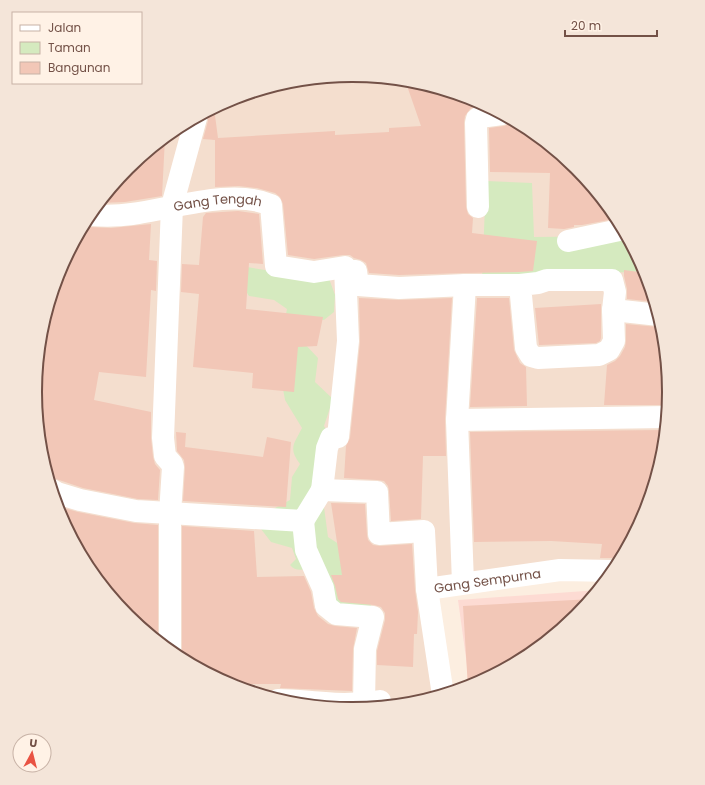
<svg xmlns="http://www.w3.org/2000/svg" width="705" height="785" font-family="Poppins,sans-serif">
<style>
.residential{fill:#f4dece}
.commercial{fill:#fddbd3}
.green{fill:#d5eabf}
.building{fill:#f2c7b7}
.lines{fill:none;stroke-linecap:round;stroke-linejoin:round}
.street{stroke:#fff;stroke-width:22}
.labels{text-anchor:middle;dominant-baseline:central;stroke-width:3;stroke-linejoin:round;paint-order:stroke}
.street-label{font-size:13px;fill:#735147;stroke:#fff2e6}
.rim{fill:none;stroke:#735147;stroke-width:2}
</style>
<rect width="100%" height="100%" fill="#fceee0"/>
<path class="residential" d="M353 75 415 81 474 99 529 129 577 168 617 216 646 271 664 331 670 393 664 455 646 514 616 569 428 587 442 696 414 704 352 710 290 704 231 686 176 656 128 617 88 569 59 514 41 454 35 392 41 330 59 271 89 216 128 168 176 128 231 99 291 81Z"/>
<path class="commercial" d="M599 590 577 617 529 657 470 687 458 600Z"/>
<path class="green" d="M486 181 532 183 534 237 627 236 646 271 482 280Z
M247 267 271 271 327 273 335 295 334 312 324 320 298 317 301 340 318 358 315 382 333 399 324 426 331 438 324 507 328 537 351 552 356 586 371 605 366 618 335 607 321 563C311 567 298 575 290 565L296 559 292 548 271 542 261 529 264 514 290 500 292 477 300 464C288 448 294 444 302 428L285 400 280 372 281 340 287 309 274 300 249 296 240 282Z"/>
<path class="building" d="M405 80 415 81 474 99 483 104 478 105 470 109 465 116 464 123 466 207 468 214 473 218 472 233 537 241 533 271 519 272 464 273 399 275 369 273 366 263 361 260 354 258 350 255H343L314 259 288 255 283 204 280 197 275 193 257 188 239 186 215 187V140L203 139 208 121 207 112 214 108 218 138 335 131V135L389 132V128L421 126Z
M513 120 529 129 577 168 610 208 609 220 582 225H574V227L564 229 548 228 550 173 490 172 489 128 504 126 509 124Z
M181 126 178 137 167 136 176 128Z
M165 138 162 196 125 202 99 203 129 167Z
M238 211 259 214 263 264 249 263 246 309 323 317 317 346 298 347 294 392 252 388 253 373 193 367 199 294 181 292 182 264 199 265 203 217 206 213Z
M151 224 149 260 157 261 156 291 151 290 146 377 99 372 94 400 151 412V438L153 457 155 464 160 470 158 500 138 499 83 488 53 478H48L41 454 35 393 41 330 59 271 83 226 89 227 111 228Z
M624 270 646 273 655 302 627 299V289L624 276Z
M359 298 399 300 452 298 445 419 446 456H423L421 519 391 521 389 491 388 486 384 481 377 480 344 478 346 446 350 438 360 342Z
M477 298H509L514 350 520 363 526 367 527 406 470 407Z
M601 304V338L600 341 596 343 539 345 535 308Z
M626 324 658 327H663L665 338 664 379H669L670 393 669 405H604L607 365 615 361 620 356 625 347 626 341Z
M666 430 664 455 646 514 621 560 615 558H600L602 544 551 541 474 542 470 432Z
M176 432 186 433 185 447 263 457 267 437 291 442 286 507 183 501 185 468 184 460 177 451Z
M331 503 365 504 367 535 368 540 373 545 380 546 412 544 415 590 418 612 417 634H414L413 667 377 665V651L385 620V613L381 607 374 605 341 602 338 599 335 586 331 575H342Z
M57 506 78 512 134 523 158 525V640H156L127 616 88 569 59 514Z
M182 526 254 531 257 577 304 576 311 592 314 608 318 616 328 624 335 626 357 628 353 649 352 691 280 688 281 684H227L180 658 182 651Z
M596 583H605L594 597Z
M592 599 577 617 529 657 474 686 468 688 463 606Z"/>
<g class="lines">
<g class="street">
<path d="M478 207 476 123 477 119 480 117 502 114"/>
<path id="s1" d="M90 215C104 216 118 216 132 214 172 209 233 188 271 205L276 266 314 272 345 267 348 341 338 437 331 438 327 448 322 490"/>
<path d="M568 241 624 229"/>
<path d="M345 271H356L358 285 399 288 465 285H520L538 283 547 280H612L615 292 613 310 614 341 609 350 599 355 538 358 531 356 526 348 520 285"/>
<path d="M613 310 659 315"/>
<path d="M457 420 668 417"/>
<path d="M52 490 57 493 80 500 136 511 303 521 322 490 377 492 379 534 424 531 427 589 443 695"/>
<path d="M303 521 306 550 323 588 326 606 336 614 373 617 365 649 364 703"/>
<path d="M463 583 457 420 465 285"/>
<path id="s2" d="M427 589 560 570 615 571"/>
<path d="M170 651V514L173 467 172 464 165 456 163 438 172 206 196 118"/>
<path d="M278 700C294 700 309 702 325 703 343 705 362 704 380 701"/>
</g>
</g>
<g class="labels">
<g class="street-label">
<text stroke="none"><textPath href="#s1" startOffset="129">Gang Tengah</textPath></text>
<text stroke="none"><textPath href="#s2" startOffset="61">Gang Sempurna</textPath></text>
</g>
</g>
<path d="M0 0H705V785H0ZM42 392a310 310 0 1 1 620 0a310 310 0 1 1-620 0Z" fill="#f4e5d9" fill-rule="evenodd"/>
<path class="rim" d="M42 392a310 310 0 1 1 620 0a310 310 0 1 1-620 0Z"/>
<rect x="12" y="12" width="130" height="72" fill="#fff2e6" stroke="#c7b2a6"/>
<rect x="20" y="25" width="20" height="6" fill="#ffffff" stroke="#c7b2a6"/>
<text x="48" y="32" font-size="12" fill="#735147">Jalan</text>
<rect x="20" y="42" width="20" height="12" fill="#d5eabf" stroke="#c7b2a6"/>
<text x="48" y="52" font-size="12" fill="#735147">Taman</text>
<rect x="20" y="62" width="20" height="12" fill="#f2c7b7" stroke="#c7b2a6"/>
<text x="48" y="72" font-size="12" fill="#735147">Bangunan</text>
<g transform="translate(32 753) rotate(7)"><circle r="19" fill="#fff2e6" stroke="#c7b2a6"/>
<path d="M0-3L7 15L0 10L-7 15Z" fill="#e95343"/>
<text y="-6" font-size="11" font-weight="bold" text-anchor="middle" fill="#735147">U</text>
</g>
<path d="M565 30v6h92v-6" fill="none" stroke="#735147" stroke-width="2"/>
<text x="571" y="30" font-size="12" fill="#735147" stroke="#fff2e6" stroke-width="3" paint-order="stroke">20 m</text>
</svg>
